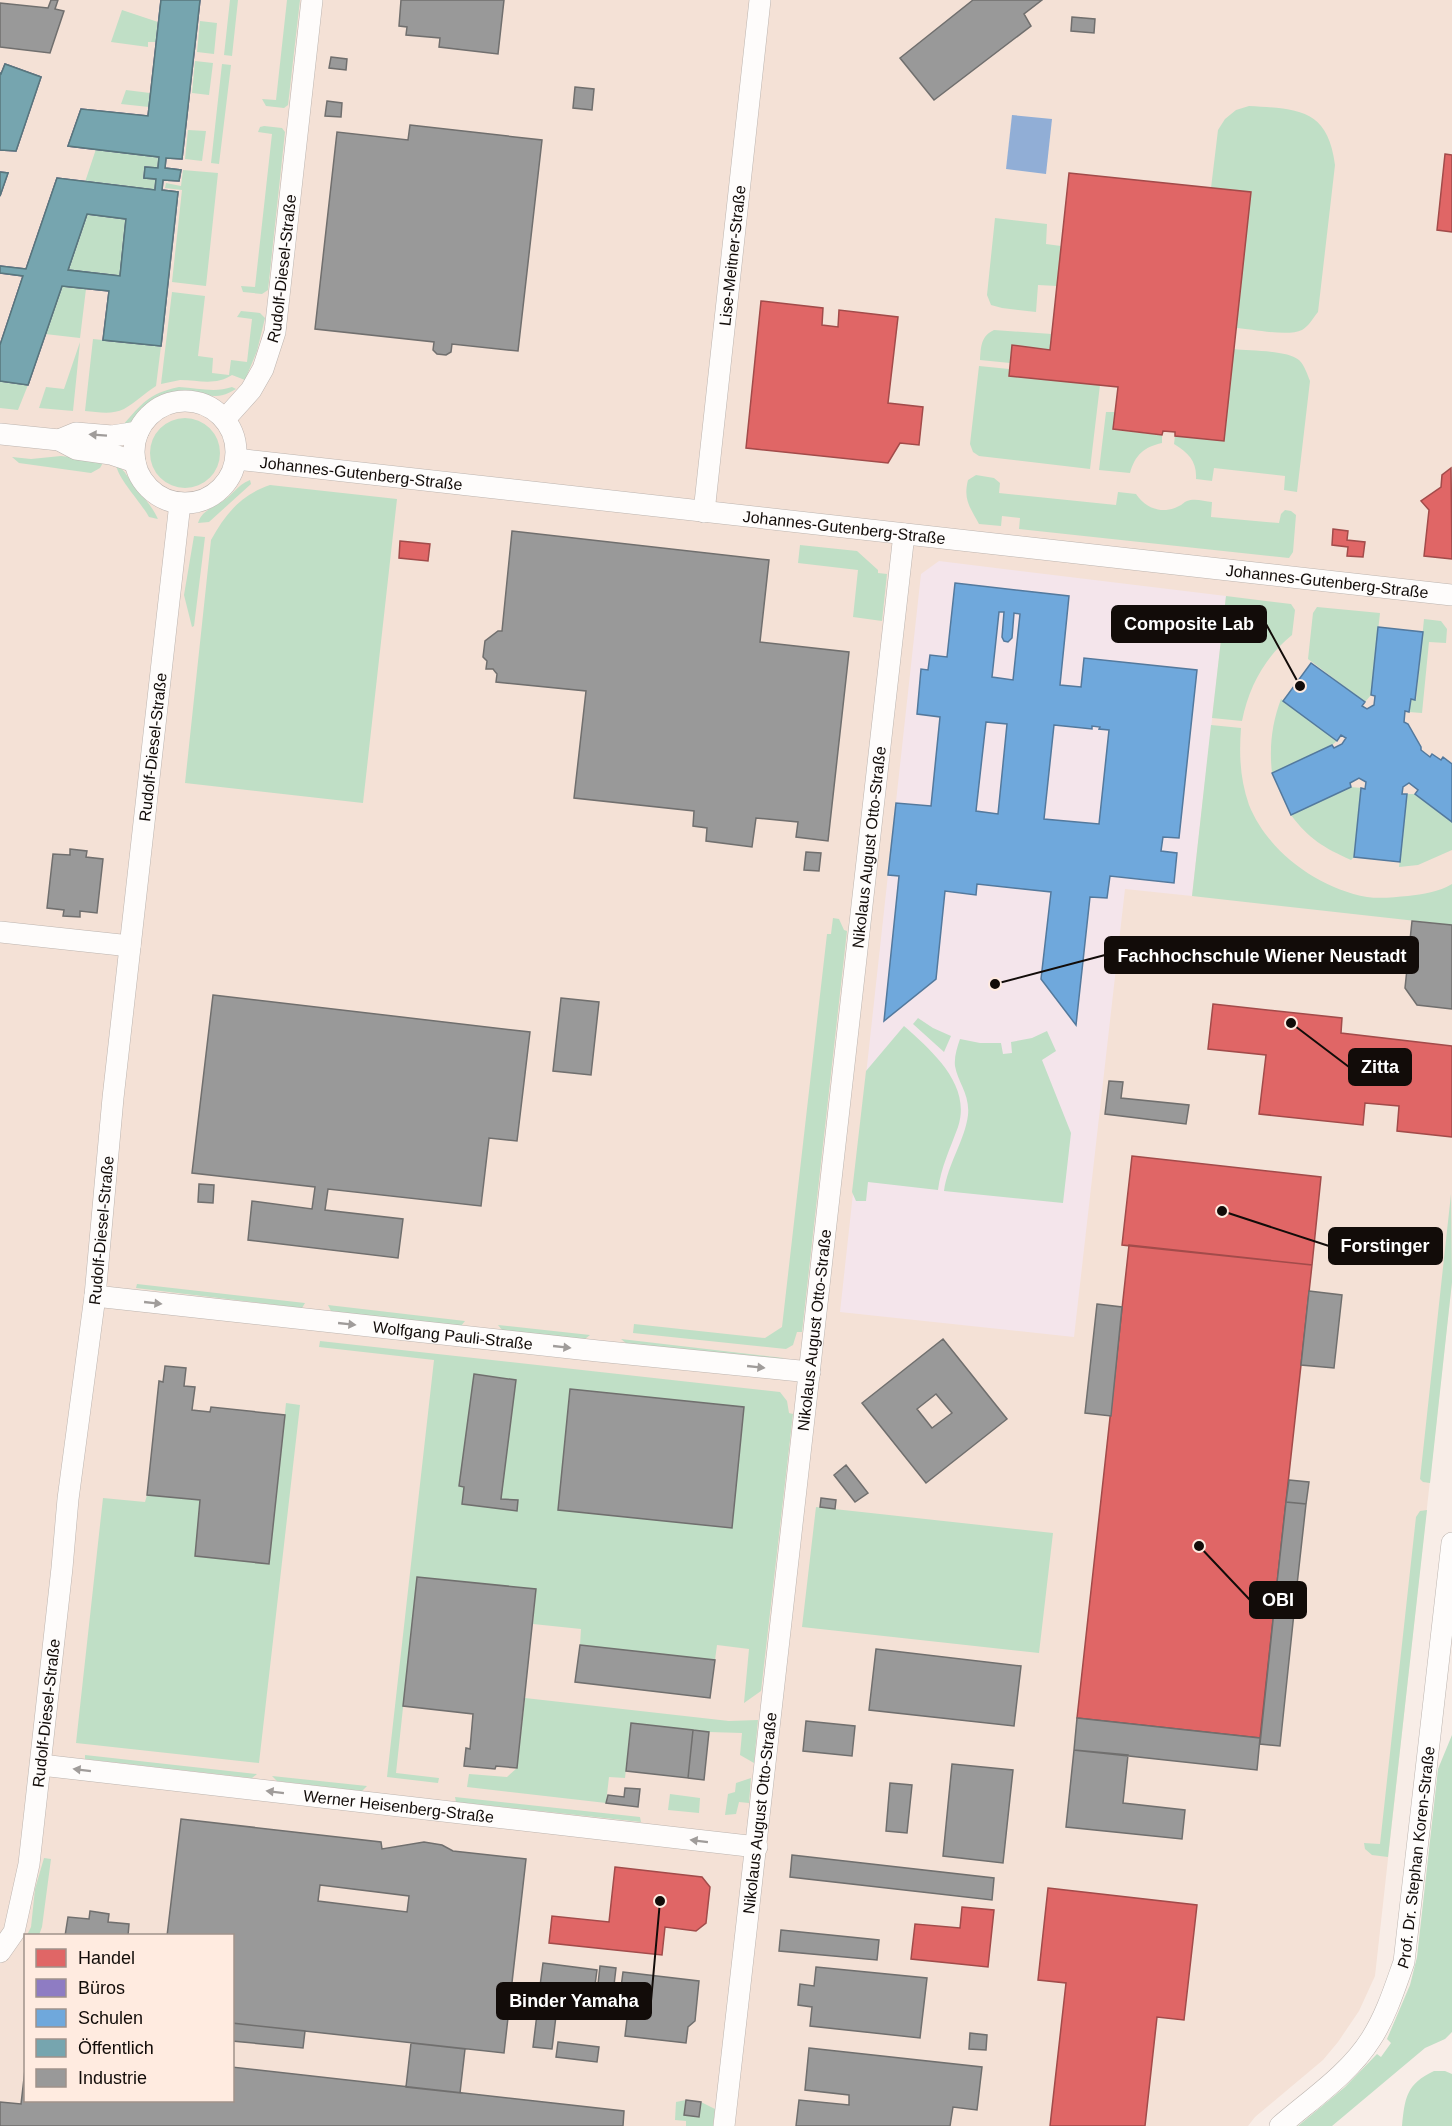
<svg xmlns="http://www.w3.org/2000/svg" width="1452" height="2126" font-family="Arial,sans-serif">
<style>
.built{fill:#f4e1d6;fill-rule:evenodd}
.education{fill:#f4e5eb}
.green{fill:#c0dfc6}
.water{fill:#91aed6}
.shops{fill:#e06666;stroke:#a24b4a;stroke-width:1.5}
.offices{fill:#8e7cc3;stroke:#695a8b;stroke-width:1.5;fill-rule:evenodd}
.schools{fill:#6fa8dc;stroke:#53799d;stroke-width:1.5;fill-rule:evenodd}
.public{fill:#76a5af;stroke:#58777d;stroke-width:1.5;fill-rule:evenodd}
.industry{fill:#999;stroke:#706f6e;stroke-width:1.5;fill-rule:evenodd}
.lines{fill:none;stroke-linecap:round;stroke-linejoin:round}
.minor-casing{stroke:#bcb4af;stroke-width:22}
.minor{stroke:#fefcfb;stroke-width:21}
.oneway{fill:#a09c9a}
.labels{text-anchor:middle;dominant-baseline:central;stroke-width:6;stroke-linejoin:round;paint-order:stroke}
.street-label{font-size:16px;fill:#120c09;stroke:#ffebe0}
.leader{fill:none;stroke:#120c09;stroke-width:2}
.callout-dot{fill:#120c09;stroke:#ffebe0;stroke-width:2}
.callout{fill:#120c09;stroke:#120c09;stroke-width:2}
.callout-label{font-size:18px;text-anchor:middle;font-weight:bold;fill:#fff}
</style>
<rect width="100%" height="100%" fill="#f8ede7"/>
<path class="built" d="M0 0H1452V1282L1375 1976 1359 2011 1338 2042 1323 2060 1255 2117 1248 2126H0ZM26 1936H232V2100H26Z"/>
<path class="education" d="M939 561 1226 596 1192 896 1125 889 1074 1337 840 1312 921 574Z"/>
<path class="green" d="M230 0H238L232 56 224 55Z
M287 0H300L288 105 284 108 266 106 262 99 276 100Z
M122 10 158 22 156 42H148V47L111 42Z
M200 21 217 23 214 54 197 52Z
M195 61 213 63 209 95 192 93Z
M222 64 231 65 219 164 211 163Z
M126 90 150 93 149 107 121 104Z
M1249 106C1297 109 1328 108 1335 165L1318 312C1313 318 1309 326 1302 330 1288 337 1252 329 1236 328L1211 188 1218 130 1225 119 1236 110Z
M264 126 282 128 285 132 268 290 262 294 243 292 241 286 255 287 272 134 258 132 260 127Z
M188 130 206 131 202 161 185 159Z
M96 149 159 157 158 168 145 167 144 178 156 179 155 190 85 182Z
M183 170 218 173 206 286 172 282 182 190 165 188 166 183 181 186Z
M87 214 126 219 120 276 68 270Z
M995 218 1047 224 1046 244 1061 246 1057 286 1038 285 1036 312 1002 308 991 305 987 295Z
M62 286 86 289 80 338 45 334Z
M172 292 205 296 198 356 213 358 212 373 229 375 231 360 247 362 252 319 237 317 241 311 260 313 265 318 257 351 245 380 232 375C215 386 199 380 180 380 174 381 167 383 161 384Z
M994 330 1052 334 1050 350 1012 345 1010 363 980 360C981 346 981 336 994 330Z
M93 339 161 346 156 386C145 393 136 402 124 409 112 415 98 412 85 411Z
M80 342 73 411 39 408 46 387 64 389Z
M1234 349C1249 351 1288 350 1299 360 1305 366 1307 374 1310 381L1297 492 1284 490 1285 476 1214 468 1212 481 1196 479C1197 462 1189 453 1174 444L1175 436 1223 441Z
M979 366 1009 369V376L1100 385 1090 469 979 456 973 452 970 444Z
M0 381 28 385 18 410 0 408Z
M179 387C198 388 215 393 232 387L236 389C232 391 227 394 223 395 213 398 205 394 195 393 186 391 176 393 167 395 144 402 141 420 121 427 143 403 147 394 179 387Z
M1106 412H1115L1113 430 1162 435V443C1144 447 1135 455 1130 473L1099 470Z
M150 453a35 35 0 1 1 70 0a35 35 0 1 1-70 0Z
M61 456 104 461 100 468 91 473 19 463 12 457 31 459Z
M116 465C126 470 128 479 135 487 144 498 152 506 158 519L149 517C140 501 119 480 116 465Z
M976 475 994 478 1000 483 999 493 1116 505 1118 492 1136 494C1145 508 1162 515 1179 506 1182 505 1184 502 1187 501 1194 498 1204 501 1212 502L1211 517 1279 523 1281 514 1285 510 1291 511 1296 515 1293 552 1289 558 1019 529 1020 518 1002 516 1001 526 979 524C970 507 963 500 968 480Z
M250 480 251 484 209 522 198 523C202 510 213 508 223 501 234 494 236 486 250 480Z
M270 485 397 499 363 803 185 783 211 540C226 513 241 495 270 485Z
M194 536 205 537 194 626 192 627 184 595Z
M800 545 857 551 878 570V573L887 574 882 621 853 617 858 570 798 563Z
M1226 596 1291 604 1295 610 1292 635C1265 657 1249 686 1242 721L1212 718Z
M1317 607 1380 613 1371 695 1365 702 1308 659 1313 613Z
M1424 619 1441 621 1447 629 1446 643 1429 642 1422 713 1409 712 1411 699 1416 700Z
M1281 699 1337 741 1332 745 1272 773C1269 747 1272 723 1281 699Z
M1211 725 1241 728C1239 755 1240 779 1249 805 1268 852 1318 888 1367 897 1380 899 1395 897 1408 896 1423 894 1439 892 1452 884V925L1192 896Z
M1351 787 1361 788 1354 857 1351 860C1324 848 1308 838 1291 815Z
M1407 794H1415L1452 822V850L1418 865 1399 867Z
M833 918 839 919 844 930 847 931 802 1332H797L793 1345 786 1349 633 1333 634 1324 765 1338 782 1327 827 934H831Z
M918 1018 933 1028 951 1036 944 1052 913 1024Z
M904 1026C932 1051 972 1085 958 1127 950 1149 941 1167 938 1190L868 1182 866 1201H856L852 1192 866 1071Z
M1047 1031 1056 1051 1042 1060 1071 1133 1063 1203 944 1191C948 1163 965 1140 968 1115 970 1094 958 1083 955 1066 954 1057 957 1048 960 1039L980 1043H1001L1003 1054 1012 1053 1011 1042 1032 1038Z
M1451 1194 1452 1282 1430 1483 1423 1482 1420 1479Z
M137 1284 305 1303 302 1308 136 1288Z
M328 1305 465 1321 461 1326 331 1311Z
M498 1325 590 1335 585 1339 502 1330Z
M621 1339 784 1358 774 1361 627 1344Z
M320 1341 780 1392 787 1401 789 1413 793 1414 761 1691 744 1703 749 1649 717 1645 715 1660 580 1645 581 1629 533 1624 536 1589 417 1577 396 1773 439 1778 438 1783 387 1777 434 1360 319 1347Z
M286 1403 300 1405 259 1763 76 1743 103 1498 145 1502 147 1495 200 1500 195 1556 269 1564Z
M816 1507 1053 1533 1039 1653 802 1627Z
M1427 1510 1388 1857 1372 1855 1365 1849 1364 1843 1380 1844 1416 1517 1420 1511Z
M525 1698 729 1721 758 1720 754 1763 740 1755 742 1733 709 1732 631 1723 625 1778 609 1777 606 1803 467 1787 469 1774 507 1777 517 1768Z
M1452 1735V2032L1445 2039 1425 2048 1332 2126H1298L1345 2087 1377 2054 1381 2057 1391 2043 1387 2039 1410 1985 1417 1957 1438 1769Z
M85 1755 257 1774 252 1778 85 1759Z
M272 1776 367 1786 362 1791 277 1781Z
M751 1778 749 1803 739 1802 736 1814 725 1815 728 1794 735 1792 736 1783Z
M670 1794 700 1798 699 1813 668 1810Z
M455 1797 640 1817 641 1822 456 1802Z
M44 1858 51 1859 42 1927 39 1935H27L31 1927 35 1889Z
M1434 2071H1445L1452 2074V2126H1402C1405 2098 1406 2084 1434 2071Z
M686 2100 684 2115 699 2117 701 2102 715 2109 713 2126H686V2121L675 2120 676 2102Z"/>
<path class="water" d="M1012 115 1052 119 1046 174 1006 169Z"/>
<path class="shops" d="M1445 154 1452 155V232L1437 230Z
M1069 173 1251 192 1224 441 1175 436V432L1163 431 1162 435 1113 429 1118 387 1009 376 1012 345 1050 350Z
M761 301 823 308 822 325 838 327 839 310 898 317 888 403 923 407 919 445 900 443 888 463 746 448Z
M1451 468 1452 559 1424 556 1429 510 1421 501 1441 487 1442 475Z
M1333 529 1348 531 1347 540 1365 542 1363 557 1347 556 1348 547 1332 545Z
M400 541 430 544 428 561 399 558Z
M1213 1004 1342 1018 1341 1033 1452 1046V1137L1397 1131 1399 1106 1365 1103 1363 1125 1259 1114 1266 1055 1208 1049Z
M1132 1156 1321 1177 1312 1265 1122 1245Z
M1129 1245 1312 1265 1260 1738 1077 1718Z
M615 1867 702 1877 710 1887 706 1923 696 1931 665 1927 662 1955 549 1943 552 1916 609 1922Z
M1048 1888 1197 1905 1184 2020 1157 2017 1145 2126H1050L1066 1983 1038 1980Z
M962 1907 994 1910 988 1967 911 1959 915 1924 960 1928Z"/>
<path class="offices" d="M161 0H200L182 159 166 158 165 168 181 170 179 181 163 180 162 190 178 192 161 346 103 340 109 291 62 286 28 385 0 381V345L23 276 0 273V266L26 269 57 178 155 190 156 179 144 178 145 167 158 168 159 157 68 146 81 109 148 116ZM87 214 126 219 120 276 68 270Z
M5 64 41 77 16 151 0 150V73L1 74Z
M0 172 8 173 0 196Z"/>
<path class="schools" d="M955 583 1069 596 1060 685 1081 687 1084 658 1197 670 1179 838 1163 837 1161 851 1177 853 1174 883 1110 876 1107 898 1090 897 1076 1025 1041 979 1051 892 977 884 976 895 945 891 936 979 884 1021 899 876 888 875 896 803 931 806 940 717 917 714 921 669 928 670 930 655 947 657ZM999 612H1004L1002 637 1004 641 1008 642 1012 638 1014 613 1020 614 1013 680 992 677ZM986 722 1007 724 998 814 976 811ZM1054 725 1092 729V726L1100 727 1099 729 1109 730 1099 824 1044 819Z
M1378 627 1423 632 1415 700 1411 699 1409 712 1405 711 1404 722 1408 724 1421 747V750L1430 757 1432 754 1441 760 1443 757 1452 764V822L1415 794 1418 790 1409 783 1403 787 1402 794H1407L1400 862 1354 857 1361 788 1365 789 1366 782 1359 778 1350 783 1351 787 1291 815 1272 773 1332 745 1334 748 1342 744 1346 738 1341 735 1337 741 1283 701 1311 663 1365 702 1362 706 1367 709 1374 705 1375 696 1371 695Z"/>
<path class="public" d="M161 0H200L182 159 166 158 165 168 181 170 179 181 163 180 162 190 178 192 161 346 103 340 109 291 62 286 28 385 0 381V345L23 276 0 273V266L26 269 57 178 155 190 156 179 144 178 145 167 158 168 159 157 68 146 81 109 148 116ZM87 214 126 219 120 276 68 270Z
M5 64 41 77 16 151 0 150V73L1 74Z
M0 172 8 173 0 196Z"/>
<path class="industry" d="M51 0H58L55 9 64 11 50 53 0 47V3L48 8Z
M401 0H504L498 54 439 47 440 38 406 35 407 27 399 26Z
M973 0H1042L1024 14 1031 26 934 100 900 58Z
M1072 17 1095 19 1094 33 1071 31Z
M331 57 347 59 346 70 329 68Z
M575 87 594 89 592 110 573 108Z
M327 101 342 103 341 117 325 116Z
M410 125 542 140 518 351 452 344 451 352 446 355 437 354 433 350 434 342 315 329 337 132 408 140Z
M512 531 769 560 760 642 849 652 828 841 796 837 798 822 756 818 752 847 706 841 707 828 693 826 694 811 574 798 586 691 496 682 497 674 493 669H486L487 661 483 657 485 641 498 631H502Z
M70 849 87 851 86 857 103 859 97 913 80 911V917L63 916 64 910 47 908 53 854 70 855Z
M806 852 821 853 819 871 804 870Z
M1412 921 1452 925V1009L1417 1005 1405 988Z
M213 995 530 1032 517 1141 489 1138 481 1206 328 1189 325 1210 403 1219 398 1258 248 1240 252 1201 312 1209 315 1187 192 1173Z
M561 998 599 1002 591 1075 553 1071Z
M1109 1081 1123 1082 1121 1098 1189 1105 1186 1124 1105 1114Z
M199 1184 214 1185 213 1203 198 1202Z
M1309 1291 1342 1295 1334 1368 1301 1365Z
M1097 1304 1122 1307 1111 1416 1085 1413Z
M943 1339 1007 1419 926 1483 862 1403ZM936 1394 952 1413 932 1428 917 1409Z
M165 1366 186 1368 184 1386 195 1387 192 1410 210 1412 211 1407 285 1415 269 1564 195 1556 200 1500 147 1495 159 1381 163 1382Z
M474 1374 516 1380 501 1499 518 1500 517 1511 462 1504 464 1487 459 1486Z
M570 1389 744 1407 732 1528 558 1510Z
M846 1465 868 1493 855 1502 834 1475Z
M1289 1480 1309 1482 1306 1504 1286 1502Z
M821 1498 836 1500 835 1509 820 1507Z
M1286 1502 1306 1504 1296 1594 1276 1592Z
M417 1577 536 1589 517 1768 496 1766 495 1769 464 1766 466 1748 470 1749 473 1714 403 1706Z
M1276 1592 1296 1594 1280 1746 1260 1744Z
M580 1645 715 1660 710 1698 575 1682Z
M876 1649 1021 1666 1014 1726 869 1710Z
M1077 1718 1260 1738 1257 1770 1074 1750Z
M806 1721 855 1726 852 1756 803 1751Z
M631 1723 693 1730 688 1778 626 1771Z
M693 1730 709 1732 704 1780 688 1778Z
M1074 1750 1128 1755 1123 1803 1185 1810 1182 1839 1066 1827Z
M952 1764 1013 1770 1003 1863 943 1856Z
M890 1783 912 1785 907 1833 886 1831Z
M625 1788 640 1789 638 1807 606 1803 608 1795 624 1797Z
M181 1819 381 1842 382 1849 424 1842 442 1845 453 1851 526 1859 504 2053 232 2023V1936H167ZM320 1885 409 1896 407 1912 318 1901Z
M792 1855 994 1878 992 1900 790 1877Z
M90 1911 109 1914 108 1922 129 1924 128 1936H65L68 1917 89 1919Z
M781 1930 879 1940 877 1960 779 1951Z
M543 1963 597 1970 592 2007 538 2001Z
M600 1966 616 1968 614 1985 598 1984Z
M816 1967 927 1978 920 2038 810 2026 812 2007 798 2005 800 1984 814 1986Z
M623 1972 699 1981 695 2021 688 2027 686 2043 625 2036 627 2019 617 2018Z
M537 2014 556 2016 552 2049 533 2047Z
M232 2023 305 2031 303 2048 232 2041Z
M970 2033 987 2035 986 2050 969 2049Z
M558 2042 599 2047 597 2062 556 2057Z
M411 2043 465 2049 460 2093 406 2087Z
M809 2048 982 2067 977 2110 953 2107 950 2126H796L799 2100 849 2105V2095L805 2090Z
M26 2061V2100H232V2067L624 2111 623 2126H0V2102L21 2104Z
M686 2100 701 2102 699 2117 684 2115Z"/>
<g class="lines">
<defs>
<g id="minor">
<circle cx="185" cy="452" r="51"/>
<path id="s1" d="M225 419 251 390 263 369 275 332 312 0"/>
<path d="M0 434 59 440 76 449 111 454 135 462"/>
<path d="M59 440 76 433 112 436 138 432"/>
<path id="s2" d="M236 459 1452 595"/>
<path id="s3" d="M704 512 760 0"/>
<path d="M0 932 130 946"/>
<path id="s4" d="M95 1296 598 1351 810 1372"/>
<path id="s5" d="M41 1765 757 1847"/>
<path id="s6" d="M0 1952 14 1932 29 1864 62 1568 68 1499 95 1296 113 1098 180 503"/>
<path id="s7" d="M724 2126 904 534"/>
<path id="s8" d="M1280 2126C1311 2099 1349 2074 1371 2039 1386 2016 1395 1987 1404 1962L1452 1543"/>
</g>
</defs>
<use href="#minor" class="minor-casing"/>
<use href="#minor" class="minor"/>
</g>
<defs><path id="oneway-solid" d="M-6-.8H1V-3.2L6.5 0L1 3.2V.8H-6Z" transform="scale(1.5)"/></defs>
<g class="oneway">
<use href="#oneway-solid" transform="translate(98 435) rotate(-176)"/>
<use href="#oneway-solid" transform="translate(153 1303) rotate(6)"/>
<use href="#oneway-solid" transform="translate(347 1324) rotate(6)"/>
<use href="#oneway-solid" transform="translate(562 1347) rotate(6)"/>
<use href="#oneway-solid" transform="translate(756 1367) rotate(6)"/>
<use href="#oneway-solid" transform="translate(82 1770) rotate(-173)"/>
<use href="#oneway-solid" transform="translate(275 1792) rotate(-173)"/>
<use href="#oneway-solid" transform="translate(699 1841) rotate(-173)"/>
</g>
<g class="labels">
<g class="street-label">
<text stroke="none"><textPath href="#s3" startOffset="258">Lise-Meitner-Straße</textPath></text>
<text stroke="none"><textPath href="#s1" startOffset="166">Rudolf-Diesel-Straße</textPath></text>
<text stroke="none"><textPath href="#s2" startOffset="126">Johannes-Gutenberg-Straße</textPath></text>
<text stroke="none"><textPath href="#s2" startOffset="612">Johannes-Gutenberg-Straße</textPath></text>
<text stroke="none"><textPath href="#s2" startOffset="1098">Johannes-Gutenberg-Straße</textPath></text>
<text stroke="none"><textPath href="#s6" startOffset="1218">Rudolf-Diesel-Straße</textPath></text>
<text stroke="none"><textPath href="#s7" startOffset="1287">Nikolaus August Otto-Straße</textPath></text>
<text stroke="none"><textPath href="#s6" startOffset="732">Rudolf-Diesel-Straße</textPath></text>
<text stroke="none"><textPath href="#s7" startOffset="801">Nikolaus August Otto-Straße</textPath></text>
<text stroke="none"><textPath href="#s4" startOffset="360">Wolfgang Pauli-Straße</textPath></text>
<text stroke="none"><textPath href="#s6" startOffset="246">Rudolf-Diesel-Straße</textPath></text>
<text stroke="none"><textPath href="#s5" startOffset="360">Werner Heisenberg-Straße</textPath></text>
<text stroke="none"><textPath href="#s7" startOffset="315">Nikolaus August Otto-Straße</textPath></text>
<text stroke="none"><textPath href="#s8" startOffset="316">Prof. Dr. Stephan Koren-Straße</textPath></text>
</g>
</g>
<path class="leader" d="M1300 686L1266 624M995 984L1105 955M1291 1023L1349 1067M1222 1211L1329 1246M1199 1546L1250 1600M660 1901L651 2001"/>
<g class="callout-dot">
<circle cx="1300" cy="686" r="6"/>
<circle cx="995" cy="984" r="6"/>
<circle cx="1291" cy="1023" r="6"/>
<circle cx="1222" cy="1211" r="6"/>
<circle cx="1199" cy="1546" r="6"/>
<circle cx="660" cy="1901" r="6"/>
</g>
<g class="callout">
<rect x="1112" y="606" width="154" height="36" rx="6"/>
<rect x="1105" y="937" width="313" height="36" rx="6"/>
<rect x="1349" y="1049" width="62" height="36" rx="6"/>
<rect x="1329" y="1228" width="113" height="36" rx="6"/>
<rect x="1250" y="1582" width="56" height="36" rx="6"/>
<rect x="497" y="1983" width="154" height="36" rx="6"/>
</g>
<g class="callout-label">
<text x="1189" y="630">Composite Lab</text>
<text x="1262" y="962">Fachhochschule Wiener Neustadt</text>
<text x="1380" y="1073">Zitta</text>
<text x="1385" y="1252">Forstinger</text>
<text x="1278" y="1606">OBI</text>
<text x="574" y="2007">Binder Yamaha</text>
</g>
<rect x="24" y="1934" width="210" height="168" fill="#ffebe0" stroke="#a0928a" stroke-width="1.5"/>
<rect x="36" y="1949" width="30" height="18" fill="#e06666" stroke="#a0928a" stroke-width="1.5"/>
<text x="78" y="1964" font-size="18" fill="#120c09">Handel</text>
<rect x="36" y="1979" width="30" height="18" fill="#8e7cc3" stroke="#a0928a" stroke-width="1.5"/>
<text x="78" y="1994" font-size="18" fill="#120c09">Büros</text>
<rect x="36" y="2009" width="30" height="18" fill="#6fa8dc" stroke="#a0928a" stroke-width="1.5"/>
<text x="78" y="2024" font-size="18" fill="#120c09">Schulen</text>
<rect x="36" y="2039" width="30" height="18" fill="#76a5af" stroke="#a0928a" stroke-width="1.5"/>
<text x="78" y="2054" font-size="18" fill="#120c09">Öffentlich</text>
<rect x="36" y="2069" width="30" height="18" fill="#999999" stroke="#a0928a" stroke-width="1.5"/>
<text x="78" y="2084" font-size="18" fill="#120c09">Industrie</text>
</svg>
